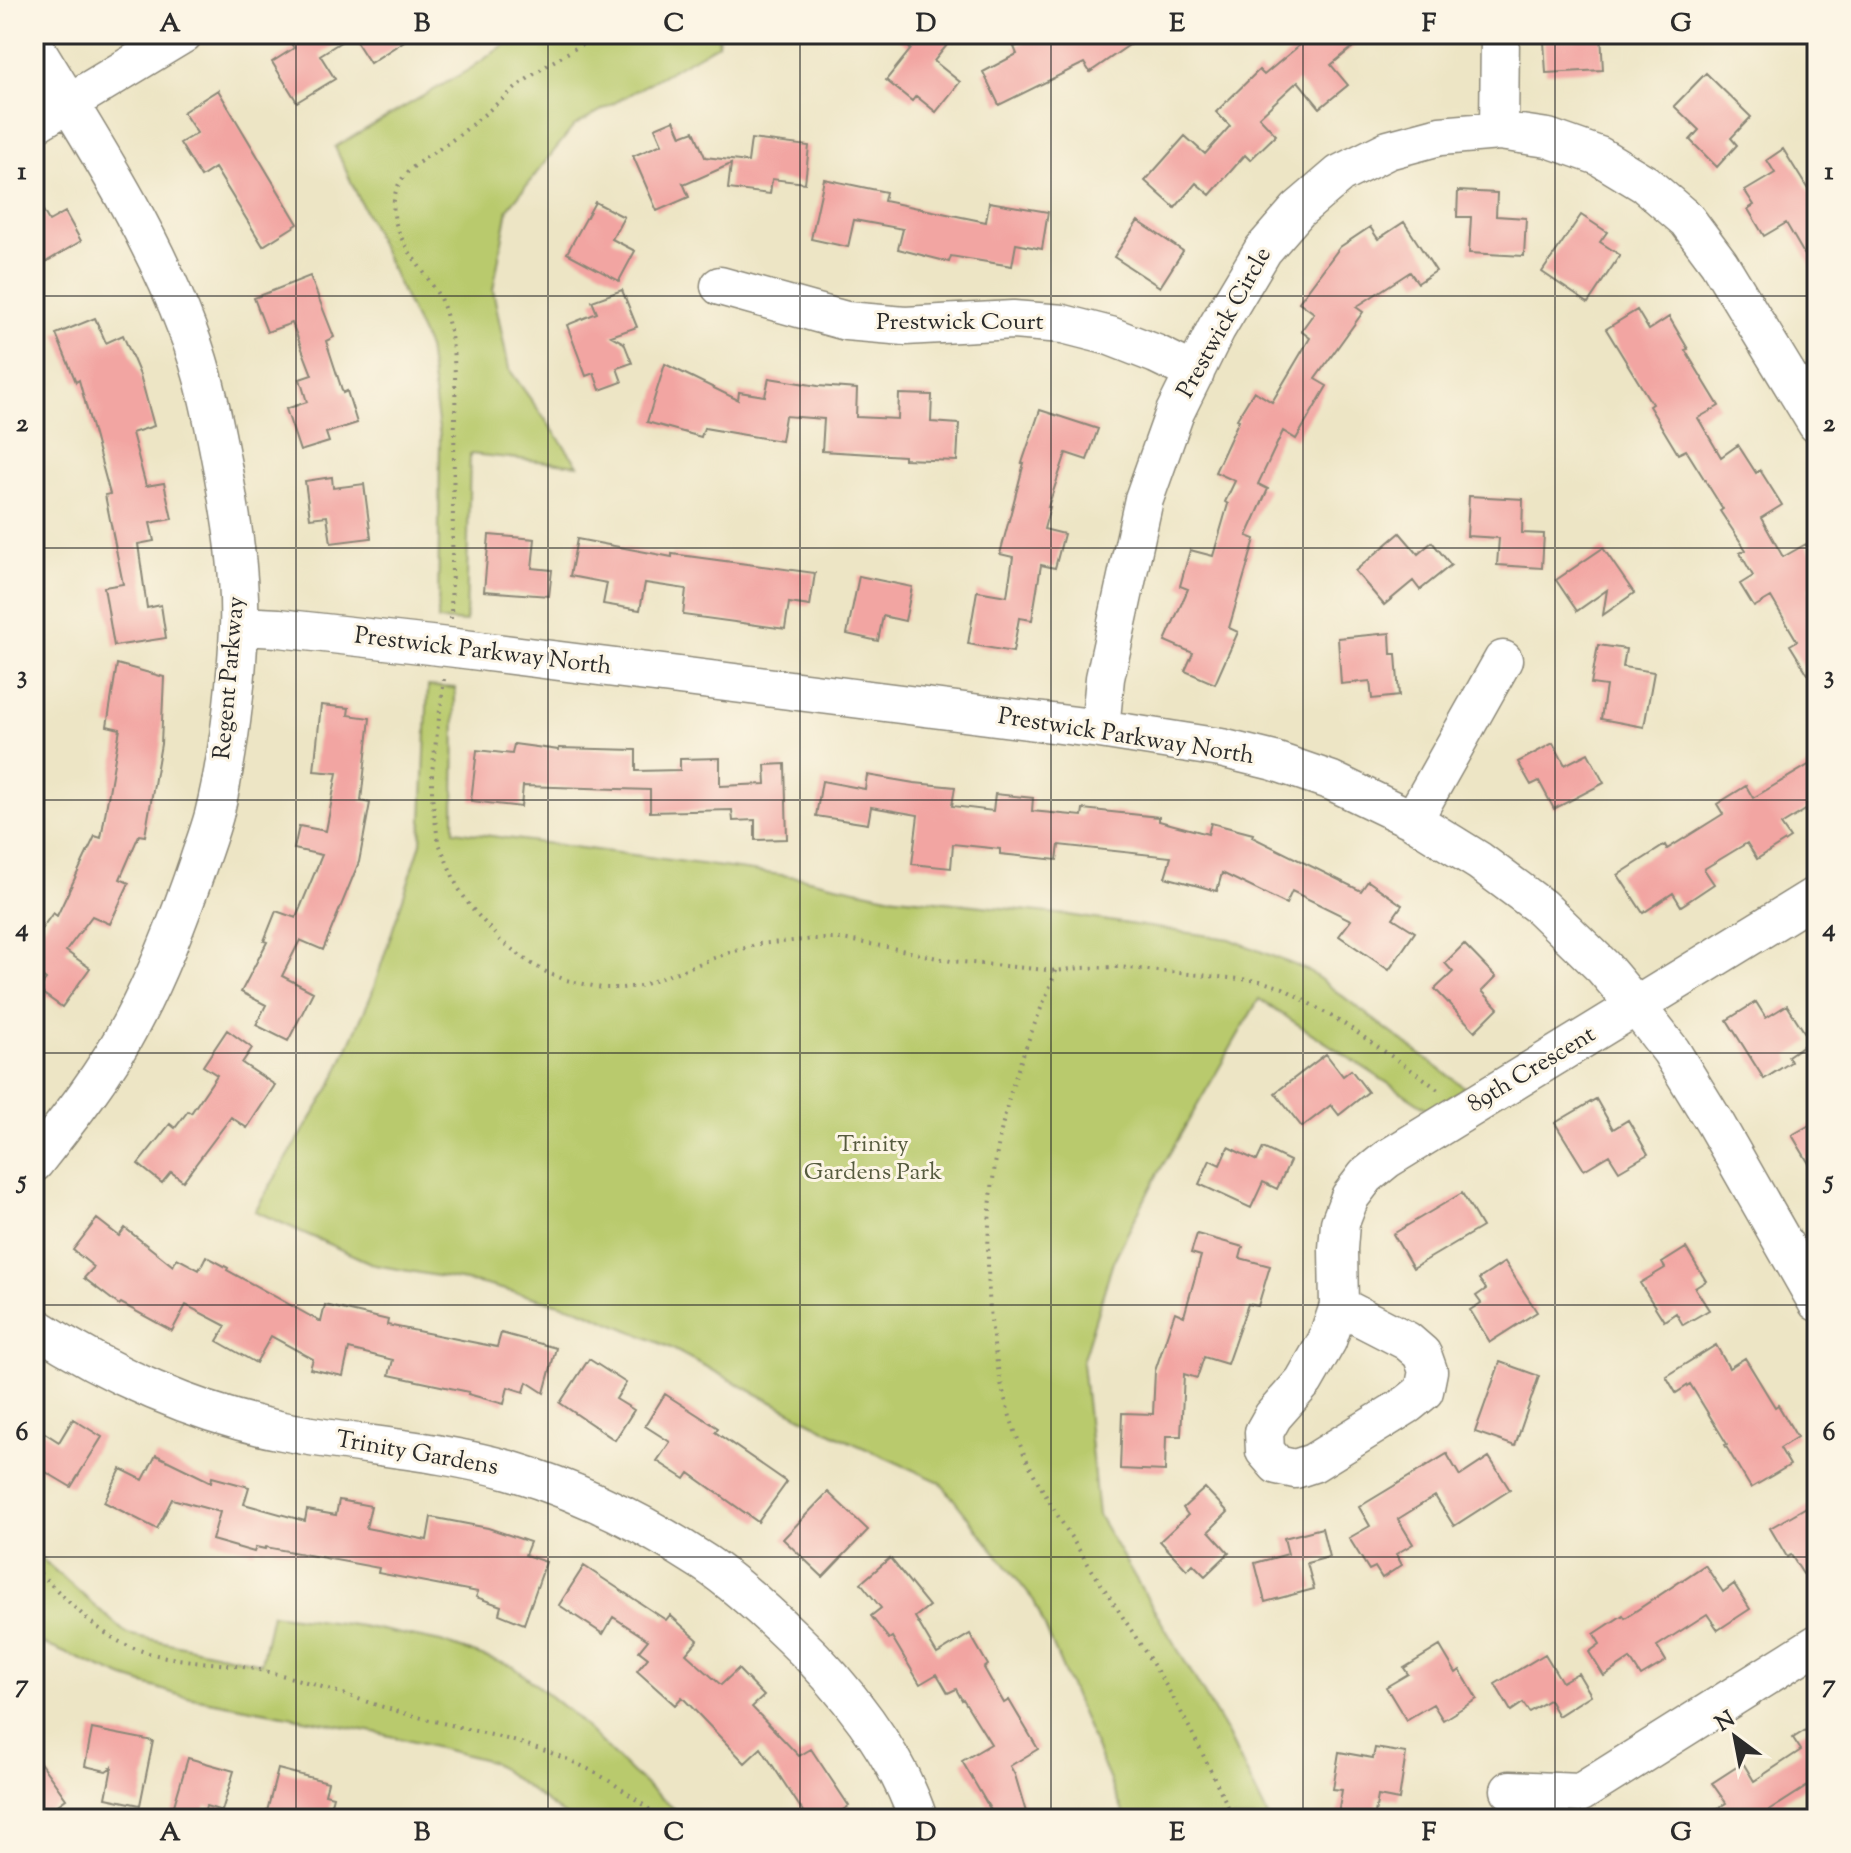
<svg xmlns="http://www.w3.org/2000/svg" width="1851" height="1853" font-family="'Sorts Mill Goudy',serif">
<style>
.green{fill:#b9ca6d;stroke:#727a4c;stroke-width:2}
.building{fill:#f2a5a2}
.lines{fill:none;stroke-linecap:round;stroke-linejoin:round}
.minor-casing{stroke:#8c8878;stroke-width:41}
.path{stroke:#8c8878;stroke-width:4;stroke-dasharray:2 6;stroke-linecap:butt}
.minor{stroke:#fff;stroke-width:38}
.grid{fill:none;stroke:#2b2b2b;stroke-width:2;stroke-opacity:0.55}
.labels{text-anchor:middle;dominant-baseline:central;stroke-width:6;stroke-linejoin:round;paint-order:stroke}
.street-label{font-size:24px;fill:#2b2b2b;stroke:#fcf5e5}
.park-label{font-size:24px;fill:#565b3f;stroke:#fcf5e5}
.neatline{fill:none;stroke:#2b2b2b;stroke-width:3}
.grid-label{font-size:26px;text-anchor:middle;font-weight:bold;fill:#2b2b2b}
</style>
<rect width="100%" height="100%" fill="#fcf5e5"/>
<filter id="ink" filterUnits="userSpaceOnUse"><feTurbulence type="fractalNoise" baseFrequency=".0125" numOctaves="2"/><feDisplacementMap in="SourceGraphic" scale="16" xChannelSelector="R" yChannelSelector="G"/><feConvolveMatrix kernelMatrix="1 2 1 2 8 2 1 2 1" color-interpolation-filters="sRGB"/></filter>
<filter id="wash" filterUnits="userSpaceOnUse"><feTurbulence type="fractalNoise" baseFrequency=".006" numOctaves="4" result="noise"/><feDisplacementMap in="SourceGraphic" scale="32" xChannelSelector="R" yChannelSelector="G"/><feGaussianBlur stdDeviation="1.8" result="paint"/><feColorMatrix in="noise" values="0 0 0 0 0 0 0 0 0 0 0 0 0 0 0 0 0 1.4 0 .05"/><feComposite in="paint" operator="in"/></filter>
<g filter="url(#wash)">
<rect width="100%" height="100%" fill="#ede5c5"/>
<path class="green" d="M520 34H719L718 44 574 126 508 209 493 290 509 369 578 465 470 454 466 622 438 620 440 437 428 348 335 147 470 69Z
M428 686 455 688 454 831 804 878 888 896 1068 915 1230 939 1309 971 1465 1088 1429 1110 1259 999 1156 1177 1113 1262 1082 1362 1098 1515 1226 1731 1269 1819H1126L1034 1601 940 1482 842 1438 757 1394 669 1347 579 1309 482 1284 375 1265 255 1211 332 1084 371 996 421 843Z
M34 1552 127 1634 261 1663 272 1614 361 1626 441 1642 514 1667 571 1713 632 1773 686 1819H570L490 1761 374 1732 182 1696 125 1678 34 1640Z"/>
<g id="blocks">
<path class="building" d="M285 34H415L370 63 352 35 320 55 335 79 297 102 272 62 294 48Z
M892 34H956L934 61 960 82 936 112 916 96 912 101 886 80 911 49Z
M1040 34H1145L1090 72 1084 63 999 105 983 72 1017 54 1014 47Z
M1313 34H1369L1331 65 1348 85 1320 108 1298 81 1259 117 1276 135 1250 160 1245 155 1210 195 1196 183 1175 208 1145 181 1185 136 1205 154 1230 126 1216 112 1259 70 1264 75Z
M1577 34H1601L1603 70 1546 73 1544 41 1577 40Z
M1706 73 1751 117 1731 138 1737 145 1717 167 1690 140 1699 130 1674 106Z
M218 90 298 224 263 246 215 168 201 177 180 143 197 133 183 112Z
M674 120 681 136 694 131 705 157 748 162 751 139 809 146 805 183 772 179 770 194 728 189 731 164 686 184 683 183 689 197 657 211 633 156 662 144 655 128Z
M1783 149 1817 204V276L1786 223 1764 236 1748 209 1754 205 1745 191 1775 173 1767 160Z
M824 179 886 192 884 201 986 222 989 202 1048 212 1042 249 1016 244 1012 266 951 256 949 262 898 249 903 229 854 220 848 247 811 239Z
M1458 191 1497 193 1496 216 1526 218 1524 256 1469 253 1471 217H1457Z
M34 195 49 221 65 212 81 241 34 269Z
M595 202 624 217 612 239 635 251 619 281 567 253Z
M1581 215 1607 232 1600 242 1620 255 1588 303 1542 272Z
M1138 221 1183 251 1160 287 1114 257Z
M1404 222 1436 271 1418 283 1410 272 1356 307 1363 312 1315 379 1327 386 1296 439 1283 431 1258 484 1268 489 1247 536 1255 539 1229 628 1238 632 1215 684 1185 671 1193 653 1165 641 1188 589 1180 586 1190 550 1213 556 1228 504 1225 502 1235 481 1215 472 1239 420 1237 419 1254 391 1272 402 1310 338 1301 331 1314 313 1299 302 1340 247 1370 227 1378 239Z
M310 276 334 337 326 341 343 393 347 391 357 423 326 433 329 442 300 451 286 409 307 402 300 379 312 375 292 323 267 332 254 298Z
M622 290 637 327 611 336 624 343 632 363 617 368 622 382 600 390 594 373 586 376 567 325 597 313 592 301Z
M1637 310 1649 330 1669 317 1688 349 1685 350 1719 406 1698 418 1721 457 1738 445 1756 473 1760 470 1782 505 1761 518 1783 557 1806 544 1817 563V583L1808 588 1817 603V689L1790 645 1797 641 1771 597 1754 607 1740 584 1753 576 1740 553 1746 550 1720 511 1723 509 1686 450 1678 454 1649 406 1652 404 1606 329Z
M95 318 106 343 123 335 140 375 154 426 132 433 146 486 164 483 172 519 150 523 154 541 138 544 147 608 161 605 166 638 114 646 104 587 123 584 105 495 110 494 79 380 76 382 56 334Z
M665 364 738 400 739 392 765 396 769 378 818 386 857 389 856 417 898 419 899 394 932 395 931 422 959 424 957 461 904 459V456L822 451 824 419 785 416 781 441 704 428 701 437 647 422Z
M1040 410 1098 429 1087 460 1066 453 1048 507H1050L1044 529 1064 534 1055 568 1041 565 1032 620 1019 618 1013 652 968 644 977 591 1007 596 1013 557 1000 554 1024 463H1022Z
M332 477 333 488 364 484 371 538 331 543 327 516 310 518 305 481Z
M1469 496 1523 499 1522 533 1544 534 1542 568 1497 565 1499 538 1467 536Z
M1400 533 1418 554 1432 542 1451 565 1420 590 1413 581 1384 605 1355 571Z
M489 535 535 539 532 568 552 570 549 596 484 591Z
M577 539 672 557V554L815 573 810 606 789 603 785 629 683 615 686 589 645 583 640 610 603 604 607 583 570 576Z
M1603 548 1634 593 1603 615 1607 590 1577 611 1556 580Z
M859 576 912 587 905 621 883 616 878 641 847 634Z
M1390 633 1391 654H1396L1399 696 1372 699 1370 681 1341 684 1338 638Z
M1598 645 1626 649 1623 667 1654 672 1644 727 1601 719 1606 686 1591 684Z
M117 664 164 677 161 744 145 836 139 835 120 879 129 883 110 924 92 916 66 951 90 968 62 1007 38 990 46 980 34 971V939L53 913 57 916 95 836 101 838 120 729 107 726Z
M321 705 349 708 348 715 370 718 361 801 370 803 359 862 323 950 300 940 282 976 313 992 288 1041 256 1025 266 1005 241 992 267 942 264 941 276 911 296 918 322 855 294 849 299 826 326 831 337 773 314 771Z
M1553 743 1565 765 1588 753 1604 783 1554 809 1539 781 1531 785 1518 762Z
M514 744 559 750V748L636 750V771L680 770V759L720 758V786L766 784 765 765 785 764 787 839 755 840V820L733 821 732 810 650 812V790L523 786 521 807 471 801 477 750 512 754Z
M1817 760V803L1781 825 1790 838 1757 859 1747 843 1704 869 1714 884 1681 906 1673 893 1643 913 1618 875 1665 845 1667 849 1723 814 1717 804 1746 786 1753 798Z
M867 775 914 783 955 787 952 806 993 811 995 794 1033 798 1032 811 1082 816 1083 809 1159 817V821L1208 834 1211 823 1253 834 1252 837 1361 891 1368 881 1402 905 1393 918 1415 932 1389 970 1339 936 1351 920 1292 891 1286 904 1222 873 1217 891 1165 877 1171 857 1059 845 1057 860 1000 854V849L953 844 951 868 912 864 918 815 871 807 868 824 816 816 822 781 865 789Z
M1464 944 1496 977 1482 991 1498 1008 1475 1031 1435 989 1453 972 1445 963Z
M1756 1002 1766 1018 1787 1005 1810 1041 1788 1056 1791 1062 1764 1079 1727 1020Z
M227 1030 252 1048 242 1063 275 1085 247 1128 231 1117 183 1181 171 1172 162 1183 138 1164 170 1124 175 1128 188 1111 191 1113 217 1075 203 1066Z
M1326 1054 1343 1076 1351 1070 1368 1092 1339 1115 1331 1105 1302 1127 1275 1093Z
M1596 1099 1613 1129 1628 1120 1648 1154 1619 1171 1609 1155 1584 1170 1555 1123Z
M1817 1121V1177L1792 1135Z
M1228 1147 1257 1161 1263 1148 1290 1161 1277 1189 1263 1182 1251 1208 1199 1184 1210 1160 1220 1165Z
M1462 1193 1482 1227 1413 1268 1393 1234Z
M97 1219 119 1236 125 1228 173 1266 177 1258 199 1270 206 1256 228 1268 227 1270 321 1322 325 1305 388 1320 387 1325 497 1347 501 1333 556 1348 544 1393 527 1382 524 1392 508 1387 504 1404 468 1394 469 1392 389 1375 393 1360 349 1349 343 1376 310 1369 313 1359 271 1336 256 1363 217 1341 226 1326 186 1305 172 1331 121 1303 119 1305 84 1278 94 1267 73 1250Z
M1197 1234 1243 1247 1240 1258 1270 1266 1258 1306 1248 1304 1227 1364 1204 1357 1197 1378 1184 1374 1181 1436H1166L1165 1471 1120 1469 1122 1413 1153 1414 1155 1371 1175 1312 1184 1316 1201 1256 1191 1253Z
M1686 1248 1706 1281 1695 1288 1709 1310 1683 1325 1676 1313 1664 1321 1640 1283 1665 1268 1662 1263Z
M1505 1262 1537 1312 1490 1342 1470 1310 1481 1303 1476 1296 1486 1289 1479 1279Z
M1716 1345 1729 1368 1745 1358 1775 1407 1778 1405 1797 1437 1780 1448 1790 1465 1751 1488 1725 1445 1727 1444 1690 1384 1676 1393 1666 1376Z
M589 1359 626 1383 616 1399 634 1410 615 1440 560 1403Z
M1500 1362 1539 1376 1515 1446 1475 1432Z
M665 1394 718 1428 715 1432 787 1482 758 1522 689 1473 685 1479 657 1461 670 1442 645 1426Z
M73 1419 102 1437 71 1487 34 1465V1426L59 1442Z
M1447 1454 1460 1476 1489 1457 1510 1490 1454 1526 1435 1496 1398 1519 1413 1544 1396 1554 1402 1565 1382 1578 1375 1567 1369 1570 1349 1538 1370 1526 1359 1507Z
M156 1455 211 1482 212 1477 249 1487 244 1504 305 1521 307 1510 336 1515 339 1500 371 1506 366 1528 427 1540 431 1517 488 1528 530 1542 525 1555 546 1562 524 1624 499 1614 501 1606 476 1597 478 1592 378 1573 379 1568 266 1547 265 1549 256 1547 254 1552 212 1540 220 1512 172 1499 157 1529 104 1502 121 1469 143 1480Z
M1205 1488 1228 1512 1209 1531 1229 1553 1205 1576 1193 1564 1187 1570 1160 1541 1188 1515 1183 1508Z
M828 1492 868 1530 823 1577 783 1539Z
M1817 1501V1566L1803 1574 1791 1555 1787 1557 1770 1528Z
M1322 1528 1329 1557 1307 1563 1314 1589 1265 1602 1255 1563 1288 1554 1284 1538Z
M890 1558 929 1606 915 1617 937 1654 970 1634 988 1665 984 1668 1004 1703 1009 1700 1038 1749 1010 1766 1015 1775 1028 1819H996L962 1761 991 1744 963 1699 962 1700 956 1689 948 1693 937 1674 920 1684 892 1637 889 1639 871 1616 881 1608 861 1583Z
M1705 1565 1723 1592 1734 1584 1750 1609 1718 1630 1707 1614 1657 1646 1666 1661 1641 1676 1630 1659 1604 1676 1589 1652 1600 1644 1594 1634 1623 1615 1625 1618Z
M584 1566 666 1620 670 1615 698 1640 686 1654 721 1685 738 1669 764 1696 752 1707 799 1756 811 1749 849 1806 829 1819H808L761 1748 745 1763 682 1697 675 1705 637 1671 648 1658 639 1651 648 1640 613 1617 603 1634 559 1605Z
M1440 1646 1456 1673 1460 1670 1477 1699 1443 1720 1433 1704 1406 1720 1386 1687 1408 1674 1404 1668Z
M1545 1654 1562 1682 1578 1673 1591 1695 1558 1716 1549 1700 1529 1712 1523 1703 1511 1711 1495 1684Z
M1817 1723V1780L1756 1819H1701L1726 1803 1712 1783 1743 1763 1754 1781 1801 1750 1793 1738Z
M92 1729 153 1741 140 1805 106 1798 112 1767 106 1771 85 1766Z
M1375 1748 1406 1753 1399 1800 1378 1796 1374 1819 1338 1815 1342 1790 1333 1789 1339 1752 1373 1758Z
M34 1754 66 1799 38 1819H34Z
M188 1758 234 1771 222 1811 206 1806 202 1819H170Z
M278 1769 328 1782 325 1794 333 1796 327 1819H265Z"/>
</g>
</g>
<g filter="url(#ink)">
<use href="#blocks" fill-opacity="0" stroke="#8c8878" stroke-width="2"/>
<g class="lines">
<defs>
<path id="minor" d="M34 46C90 138 149 228 187 329 205 374 214 423 223 471 232 522 241 575 239 628 236 690 229 754 214 815 210 830 204 846 199 861 180 917 159 972 131 1024 105 1074 69 1119 34 1163
M34 124 183 34
M1499 131 1500 34
M720 286 846 321 905 326 1013 320 1063 324 1110 336 1156 354 1195 373
M239 626 279 628 448 647 1100 729 1221 748 1274 761 1332 781 1413 820 1479 861 1541 907 1603 967 1636 1006 1671 1051 1715 1123 1817 1302
M1100 729 1105 678 1144 499 1175 412 1216 329 1263 250 1298 210 1340 174 1388 150 1440 136 1499 131 1548 138 1599 156 1645 184 1687 220 1719 263 1817 424
M1413 820 1503 660
M1339 1306 1407 1341 1422 1354 1428 1371 1424 1391 1408 1404 1313 1463 1295 1469 1277 1465 1265 1451 1264 1432 1273 1416 1304 1381 1327 1341 1339 1306 1338 1249 1340 1223 1350 1197 1366 1176 1387 1159 1817 895
M34 1326C108 1374 196 1414 283 1431 358 1446 435 1449 509 1470 577 1490 646 1524 705 1563 736 1584 765 1611 792 1637 843 1685 896 1752 918 1819
M1510 1790 1580 1793 1817 1644"/>
</defs>
<use href="#minor" class="minor-casing"/>
<path class="path" d="M451 619C452 564 453 509 454 454 455 407 459 360 446 314 435 272 379 237 397 188 406 166 433 154 451 141 481 119 507 93 537 72 557 58 579 47 599 34
M444 679 432 772V796L438 841 457 886 470 906 500 940 530 963 548 973 566 980 602 988H622L640 986 725 954 759 944 814 939H842L892 948 951 961 1056 971 1080 968 1118 967 1260 981 1283 988 1346 1025 1426 1080 1438 1090
M1056 971C1039 1014 1020 1057 1008 1102 980 1206 979 1345 1021 1447 1035 1480 1055 1511 1074 1542 1104 1589 1136 1636 1165 1684 1191 1727 1212 1774 1234 1819
M34 1568C60 1592 90 1627 122 1643 165 1664 213 1660 259 1670 305 1679 349 1697 393 1710 457 1729 526 1738 586 1768 613 1781 638 1801 662 1819"/>
<use href="#minor" class="minor"/>
</g>
</g>
<path class="grid" d="M296 34V1819M548 34V1819M800 34V1819M1051 34V1819M1303 34V1819M1555 34V1819M34 296H1817M34 548H1817M34 800H1817M34 1053H1817M34 1305H1817M34 1557H1817"/>
<g class="labels">
<g class="street-label">
<text x="960" y="323">Prestwick Court</text>
<text transform="translate(1225 323) rotate(-61)">Prestwick Circle</text>
<text transform="translate(483 652) rotate(7)">Prestwick Parkway North</text>
<text transform="translate(230 678) rotate(-85)">Regent Parkway</text>
<text transform="translate(1126 737) rotate(9)">Prestwick Parkway North</text>
<text transform="translate(1532 1070) rotate(-31)">89th Crescent</text>
<text transform="translate(417 1454) rotate(10)">Trinity Gardens</text>
</g>
<g class="park-label">
<text x="873" y="1145">Trinity<tspan x="873" dy="28">Gardens Park</tspan></text>
</g>
</g>
<rect width="1851" height="1853" fill="none" stroke="#fcf5e5" stroke-width="88"/>
<g transform="translate(1735 1737) rotate(328)" stroke="#fcf5e5" stroke-width="6" paint-order="stroke">
<path d="M0-6L14 30L0 20L-14 30Z" fill="#2b2b2b"/>
<text y="-12" font-size="22" font-weight="bold" text-anchor="middle" fill="#2b2b2b">N</text>
</g>
<rect x="44" y="44" width="1763" height="1765" class="neatline"/>
<g class="grid-label">
<text x="170" y="31">A</text>
<text x="422" y="31">B</text>
<text x="674" y="31">C</text>
<text x="926" y="31">D</text>
<text x="1177" y="31">E</text>
<text x="1429" y="31">F</text>
<text x="1681" y="31">G</text>
<text x="22" y="179">1</text>
<text x="1829" y="179">1</text>
<text x="22" y="431">2</text>
<text x="1829" y="431">2</text>
<text x="22" y="683">3</text>
<text x="1829" y="683">3</text>
<text x="22" y="936">4</text>
<text x="1829" y="936">4</text>
<text x="22" y="1188">5</text>
<text x="1829" y="1188">5</text>
<text x="22" y="1440">6</text>
<text x="1829" y="1440">6</text>
<text x="22" y="1692">7</text>
<text x="1829" y="1692">7</text>
<text x="170" y="1840">A</text>
<text x="422" y="1840">B</text>
<text x="674" y="1840">C</text>
<text x="926" y="1840">D</text>
<text x="1177" y="1840">E</text>
<text x="1429" y="1840">F</text>
<text x="1681" y="1840">G</text>
</g>
</svg>
